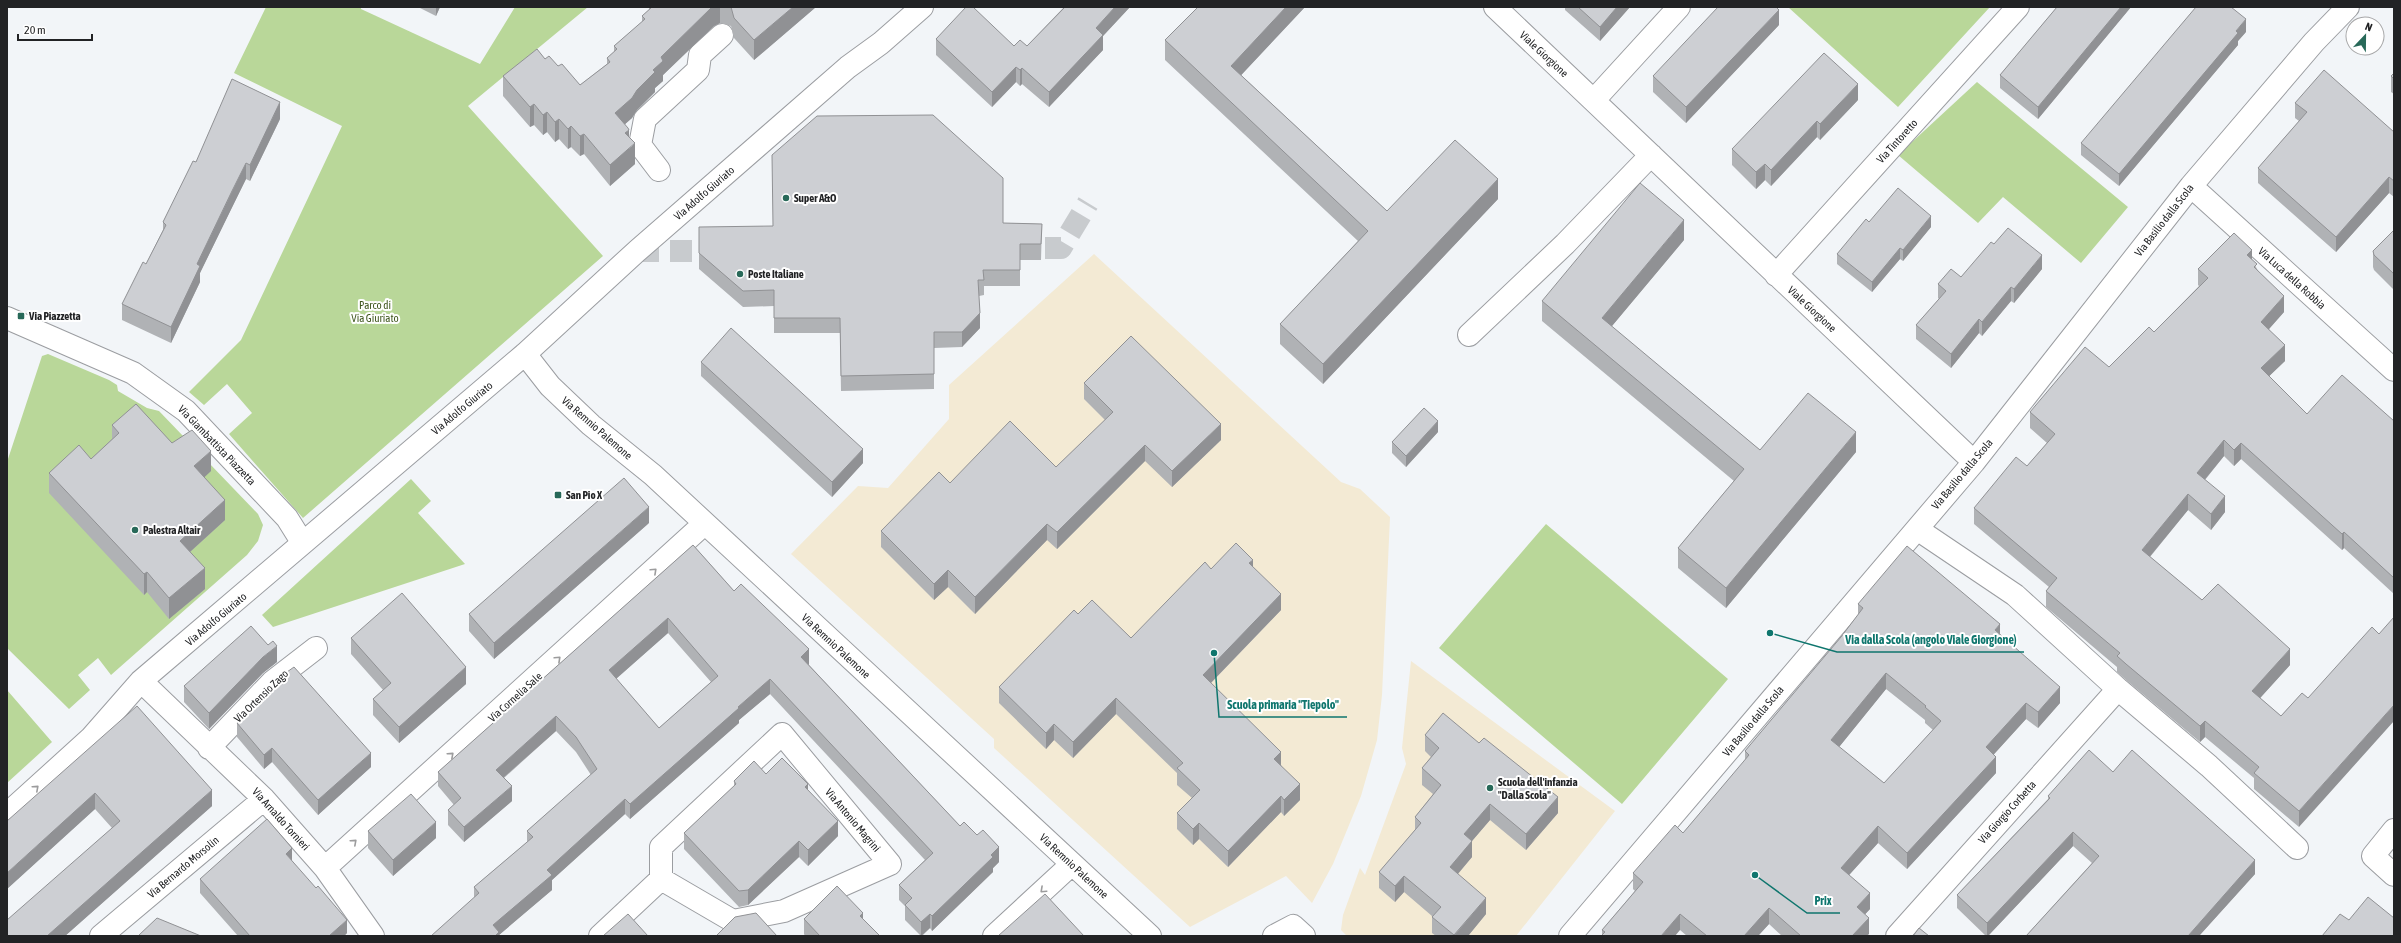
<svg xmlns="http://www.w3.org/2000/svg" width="2401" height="943" font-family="'Asap Condensed',sans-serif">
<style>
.education{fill:#f3ead4}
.green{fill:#b9d799}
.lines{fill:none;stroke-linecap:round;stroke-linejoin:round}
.minor-tunnel{stroke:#c8cbce;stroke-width:22;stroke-dasharray:22 11;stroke-linecap:butt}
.minor-casing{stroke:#9b9da1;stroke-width:24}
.minor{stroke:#fff;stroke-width:22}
.wall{fill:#b0b2b5;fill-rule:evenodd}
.shaded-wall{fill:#909194}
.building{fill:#cdcfd3;stroke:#909194;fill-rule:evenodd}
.oneway{stroke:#9c9c9d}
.poi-dot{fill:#286959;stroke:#fff;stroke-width:1.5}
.labels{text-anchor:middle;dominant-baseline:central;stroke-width:4;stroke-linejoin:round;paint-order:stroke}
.street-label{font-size:11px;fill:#222325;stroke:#fff}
.poi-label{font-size:11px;font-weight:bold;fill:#222325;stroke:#fff;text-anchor:start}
.park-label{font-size:11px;fill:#3e561d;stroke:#fff}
.leader{fill:none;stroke:#0f766e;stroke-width:1.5}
.callout-dot{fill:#0f766e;stroke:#fff;stroke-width:1.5}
.callout-label{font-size:12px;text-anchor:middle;font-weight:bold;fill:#0f766e;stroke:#fff;stroke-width:4;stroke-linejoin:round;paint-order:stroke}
</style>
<rect width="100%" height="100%" fill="#f2f5f8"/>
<path class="education" d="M1094 254 1341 482 1360 489 1390 517 1382 695 1377 740 1361 796 1333 864 1312 903 1286 876 1190 927 994 748V739L791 554 858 486 888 488 949 419V385Z
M1411 661 1615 811 1516 936H1347L1341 930 1343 915 1360 868 1365 875 1406 764 1402 748Z"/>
<path class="green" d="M266 7H361V9L480 64 515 7H588L468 106 603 256 303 518 229 434 252 413 227 384 204 405 189 392 241 340 342 126 234 73Z
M1788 7H1990L1898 107Z
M1977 82 2128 207 2081 263 2003 197 1978 223 1898 155Z
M48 354 109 380 117 385 118 391 147 408 159 411 258 514 263 525 258 541 247 555 111 675 98 658 78 675 90 690 69 709 7 648V462L42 356Z
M411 479 431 501 418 513 465 564 273 627 262 615Z
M1546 524 1728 679 1622 804 1439 648Z
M7 690 52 742 7 783Z"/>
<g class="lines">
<path class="minor-tunnel" d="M1012 248H1061L1088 203
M637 251H729"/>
<defs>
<path id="minor" d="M1495 7 1974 462
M1594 100 1679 7
M659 170 640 145 645 119 698 70 700 55 722 35
M2191 186 2394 370
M1776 275 2018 7
M7 318 133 373 186 411 287 518 302 542
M1469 335 1565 244 1651 155
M525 354 550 386 591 425 653 475 1150 936
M1917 529 2015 595 2118 689 2209 766 2297 848
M141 681 264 799 325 868 373 936
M209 748 272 682 316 648
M7 814 91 738 141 681 525 354 637 251 848 67 881 43 922 7
M2394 830 2373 856 2394 875
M325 868 704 524
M101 936 264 799
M600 936 661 879V847L782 734 890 864 784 911 733 921 661 879
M994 936 1072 864
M1274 936 1293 926 1304 936
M1570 936 1974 462 2191 186 2314 42 2348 7
M1897 936 2118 689"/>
</defs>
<use href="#minor" class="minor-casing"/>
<use href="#minor" class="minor"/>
</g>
<path class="wall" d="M418 7H440L436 16Z
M649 7H816L754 60 734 38 731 26 720 23 714 26 663 75V81L655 88V92L637 110 632 118 625 124 629 137 635 164 610 186 584 154 580 156 571 147 568 149 559 139 555 142 547 132 543 135 534 125 530 127 503 96V76L545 59 558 66 580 85 607 64V58L614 52V46L642 22V16L649 10Z
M1064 7H1130L1103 36V50L1049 107 1022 84 1020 86 1016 82 992 107 936 55V39L1014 46H1027Z
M1197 7H1305L1241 75 1387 211 1498 199 1323 384 1280 344V324L1358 241 1165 60V40L1197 8Z
M1565 7H1630L1600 41 1565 10Z
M2057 7H2131L2038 119 2000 88V75Z
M1779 25 1686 123 1653 92V76Z
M2246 32 2238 41V45L2119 186 2081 155V143Z
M2394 73V94L2391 92V76Z
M1858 100 1820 140 1817 137 1771 186 1765 180 1756 189 1732 165V149Z
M2295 103 2394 132V197L2389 193 2336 252 2258 183V168L2299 121 2295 118Z
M280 119 250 181 246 179 232 207 200 273V282L171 343 122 320V304L146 264 163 230V222L196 162Z
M1869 222 1931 227 1903 261 1900 259 1872 292 1837 264V254Z
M1003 223 1042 224 1041 260H1020V286H984V295L979 296 980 328 962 347 934 348V389L841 391 840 333H774V306L743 307 699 269V253Z
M2394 230V290L2374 270 2373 267V251Z
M1684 240 1611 327 1760 450 1856 452 1726 608 1678 568V548L1734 481 1542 321V301Z
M1994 244 2042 269 2014 303 2011 301 1982 336 1979 333 1951 368 1916 339V325L1939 299 1938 298V284L1961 277Z
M2252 259 2257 269 2284 312 2269 329 2285 361 2269 376 2307 414 2394 421V594L2344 548 2342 550 2241 459 2234 466 2224 456 2205 480 2225 512 2211 530 2188 510 2150 557 2202 600 2290 665 2260 698 2281 716 2302 693 2299 827 2254 789V778L2205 737 2200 742 2126 680 2117 672V667L2046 607V591L2049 587 1974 524V508L2027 466 2047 443 2030 428V412L2109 367 2154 332 2199 286 2198 285V269Z
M701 362 863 463 832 497 701 376Z
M1084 383 1221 440 1172 487 1145 461 1057 549 1047 540 975 614 948 587 934 600 881 547V531L950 483 1056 467 1105 420 1084 399Z
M112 425 172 443 211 471 204 477 225 520 190 552 205 589 169 619 147 592 144 595 49 493V473L91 459 112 439Z
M1438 432 1406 467 1392 453V442Z
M649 523 494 659 469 631V614Z
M693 545 734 591 809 664V665L960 826 999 862 993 868V872L932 931 930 928 922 936H921L905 920V906L899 900V885L925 860 770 694 739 720V723L630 819 625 814 552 880V890L499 935V936L474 897V887L527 842V831L591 775 576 752 556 731 504 778 512 801 464 842 448 825V810L454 805 438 786V772ZM668 633 711 682 659 728 616 679Z
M1253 567 1281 610 1211 683 1281 765 1300 800 1284 816 1281 812 1228 867 1199 839 1193 845 1177 829V813L1192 798 1177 785V773L1116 714 1073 758 1054 740 1046 749 999 703V687L1078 614 1131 638 1211 569Z
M1858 604 2000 634 2060 703 2038 728 2026 719 1994 754 1996 773 1907 869 1878 843 1849 875 1870 909 1865 914 1869 934 1866 936H1782L1769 924 1758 936H1687L1680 930 1602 935V930L1635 891 1633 889V873L1683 833 1745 761V751L1841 637 1858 615ZM1886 689 1925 720V723L1933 730 1884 783 1839 747Z
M351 638 466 684 399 743 373 715V699L383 690 351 654Z
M277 662 263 673 209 729 184 702V686Z
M137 706 212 806 65 936H7L112 828 95 809 7 889Z
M237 723 371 767 318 815 272 762 264 769 237 737Z
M1425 735 1558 813 1526 850 1490 820 1472 841V857L1458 874 1486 914 1468 936H1436L1432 933V916L1404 892 1395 902 1379 888V872L1415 830V817L1433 794 1422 785V768L1431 757 1425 751Z
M2113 772 2255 874 2199 936H2026L2092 863 2073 846 1988 936H1986L1957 908V895L2048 799V796Z
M766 774 808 790 838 836 808 866 799 857 748 905 739 907 684 849V833L734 786V781Z
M368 831 436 838 393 876 368 848Z
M292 861 347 933 344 936H238L200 893V879Z
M804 919H863L880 936H805L804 934Z"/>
<path class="shaded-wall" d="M436 7H440L436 16Z
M712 7H720V23L714 26 663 75V81L655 88V92L637 110 632 118 615 133V113L637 90 653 70 661 57Z
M793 7H816L754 60V40Z
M1115 7H1130L1103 36V50L1049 107V92L1096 28Z
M1286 7H1305L1231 86V66Z
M1617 7H1630L1600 41V27Z
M2121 7H2131L2038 119V107Z
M1779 10V25L1686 123V107Z
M2246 19V32L2238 41V45L2119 186V174L2236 31Z
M1016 67V82L992 107V92Z
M1022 68V84L1020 86V70Z
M1858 84V100L1820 140V124Z
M280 102V119L250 181V165Z
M534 104V125L530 127V107Z
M547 112V132L543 135V115Z
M559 119V139L555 142V122Z
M1817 121V137L1771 186V170Z
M571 126V147L568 149V129Z
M629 130V149L635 143V164L610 186V165L625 133Z
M584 134V154L580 156V136Z
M246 163V179L200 273V282L171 343V327L197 264Z
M1765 164V180L1756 189V172Z
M2389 177V193L2336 252V237Z
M1498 179V199L1323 384V364Z
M1931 216V227L1903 261V250Z
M1684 220V240L1602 338V318Z
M1900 248V259L1872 292V282Z
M2252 250V266L2247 255Z
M2042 255V269L2014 303V289Z
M2011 287V301L1982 336V322Z
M2284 296V312L2261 338V322Z
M980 313V328L962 347V332Z
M1979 319V333L1951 368V354Z
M2285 345V361L2261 384V368Z
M1438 421V432L1406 467V456Z
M1221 424V440L1172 487V471Z
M1856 432V452L1726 608V588Z
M2224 440V456L2197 489V473Z
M2241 443V459L2234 466V450Z
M1145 445V461L1057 549V532Z
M863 449V463L832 497V482Z
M211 451V471L194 487V466Z
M2188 494V510L2142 566V550Z
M2225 496V512L2211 530V514Z
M225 500V520L180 561V541Z
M649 507V523L494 659V643Z
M1047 524V540L975 614V597Z
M2344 532V548L2342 550V534Z
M1253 560V576L1249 563Z
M205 568V589L169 619V598Z
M948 570V587L934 600V584Z
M147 572V592L144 595V574Z
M1281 594V610L1203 691V675Z
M668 618V633L609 685V670Z
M2000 624V640L1995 630Z
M277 646V662L263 673 209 729V713L263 657Z
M809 649V664L801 672V657Z
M2290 649V665L2252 707V691Z
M466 667V684L399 743V727Z
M1886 673V689L1831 757V740Z
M770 679V694L739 720V723L630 819V804L738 707Z
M2060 687V703L2038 728V712Z
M1116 698V714L1073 758V742Z
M2026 703V719L1986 763V747Z
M2394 705V721L2299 827V811Z
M556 716V731L496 784V770Z
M2205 721V737L2200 742V726Z
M1054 724V740L1046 749V733Z
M272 748V762L264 769V755Z
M1281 752V768L1274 759Z
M371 753V767L318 815V800Z
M1996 757V773L1907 869V853Z
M808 784V799L805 787Z
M1300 784V800L1284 816V800Z
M512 786V801L464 842V827Z
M212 790V806L65 936H47Z
M95 793V809L7 889V873Z
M1281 796V812L1228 867V851Z
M1558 797V813L1526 850V834Z
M625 799V814L552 880V890L499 935V936H493V925L547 870Z
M1490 804V820L1472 841V857L1450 883V867L1464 834Z
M838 821V836L808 866V850Z
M436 822V838L393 876V860Z
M1199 823V839L1193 845V829Z
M1878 826V843L1841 884V868Z
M2073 832V846L1988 936H1987V923Z
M799 841V857L748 905V890Z
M999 847V862L993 868V872L932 931V916Z
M292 848V861L286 854Z
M2255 860V874L2199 936H2188Z
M1404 876V892L1395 902V886Z
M1870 893V909L1857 923V907Z
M1486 898V914L1468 936H1454Z
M1769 908V924L1758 936H1744Z
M863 913V929L860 916Z
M930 914V928L921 936V922Z
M1680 914V930L1675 936H1661Z
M1869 918V934L1866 936H1852Z
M347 920V933L344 936H329Z"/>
<path class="building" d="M652 7H712L661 57 663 61 653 70 655 72 637 90 632 98 615 113 628 128 629 130 625 133 635 143 610 165 584 134 580 136 571 126 568 129 559 119 555 122 547 112 543 115 534 104 530 107 503 76 537 49 545 59 549 56 558 66 562 64 580 85 610 62 607 58 617 49 614 46 645 19 642 16Z
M731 7H793L754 40 734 18Z
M966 7H973L1014 46 1020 40 1027 46 1065 7H1115L1096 28 1103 35 1049 92 1022 68 1020 70 1016 67 992 92 936 39Z
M1198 7H1286L1231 66 1387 211 1455 140 1498 179 1323 364 1280 324 1368 231 1165 40Z
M1578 7H1617L1600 27Z
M1718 7H1776L1779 10 1686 107 1653 76Z
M2057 7H2121L2038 107 2000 75Z
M2196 7H2231L2246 19 2236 31 2238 33 2119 174 2081 143Z
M1824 53 1858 84 1820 124 1817 121 1771 170 1765 164 1756 172 1732 149Z
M2324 70 2394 132V181L2389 177 2336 237 2258 168 2307 112 2295 103Z
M2394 73V79L2391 76Z
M232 79 280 102 250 165 246 163 232 191 197 264 200 266 171 327 122 304 143 262 146 264 166 225 163 222 193 161 196 162Z
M933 115 1003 178V223L1042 224 1041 244H1020V270H983L984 280H978L980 313 962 332H934V374L841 376 840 318H774V290L743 291 699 253V227L773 226 772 155 817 116Z
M1640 183 1684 220 1602 318 1760 450 1808 393 1856 432 1726 588 1678 548 1744 469 1542 301Z
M1898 188 1931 216 1903 250 1900 248 1872 282 1837 254 1866 219 1869 222Z
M2008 228 2042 255 2014 289 2011 287 1982 322 1979 319 1951 354 1916 325 1946 291 1938 284 1951 269 1961 277 1991 242 1994 244Z
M2394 230V274L2374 255 2373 251Z
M2234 233 2252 250 2247 255 2257 264 2254 267 2284 296 2261 322 2285 345 2261 368 2307 414 2342 375 2394 421V578L2344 532 2342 534 2241 443 2234 450 2224 440 2197 473 2225 496 2211 514 2188 494 2142 550 2202 600 2218 584 2290 649 2252 691 2281 716 2302 693 2308 698 2372 627 2379 634 2394 617V705L2299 811 2254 773 2259 767 2205 721 2200 726 2126 664 2117 656 2120 653 2046 591 2057 578 1974 508 2016 457 2027 466 2055 434 2030 412 2085 347 2109 367 2149 327 2154 332 2208 278 2198 269Z
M731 328 863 449 832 482 701 362Z
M1131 336 1221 424 1172 471 1145 445 1057 532 1047 524 975 597 948 570 934 584 881 531 939 472 950 483 1010 421 1056 467 1113 412 1084 383Z
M136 404 172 443 192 430 211 451 194 466 225 500 180 541 205 568 169 598 147 572 144 574 49 473 79 445 91 459 119 433 112 425Z
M1424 408 1438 421 1406 456 1392 442Z
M624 478 649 507 494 643 469 614Z
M1236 543 1253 560 1249 563 1281 594 1203 675 1281 752 1274 759 1300 784 1284 800 1281 796 1228 851 1199 823 1193 829 1177 813 1200 790 1177 768 1183 763 1116 698 1073 742 1054 724 1046 733 999 687 1074 610 1078 614 1092 600 1131 638 1205 562 1211 569Z
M693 545 734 591 741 584 809 649 801 657 960 826 964 822 977 835 983 830 999 847 991 855 993 857 932 916 930 914 921 922 905 905 912 898 899 885 933 853 770 679 738 707 739 708 630 804 625 799 547 870 552 875 493 925 499 932 495 936H431L479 893 474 887 533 837 527 831 597 769 576 737 556 716 496 770 512 786 464 827 448 810 461 798 438 772ZM668 618 718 676 659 728 609 670Z
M1907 546 2000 624 1995 630 2060 687 2038 712 2026 703 1986 747 1996 757 1907 853 1878 826 1841 868 1870 893 1857 907 1869 918 1852 936H1801L1769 908 1744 936H1707L1680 914 1661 936H1601L1605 932 1602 930 1643 882 1633 873 1675 825 1683 833 1749 755 1745 751 1841 637 1863 608 1858 604ZM1886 673 1926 706 1925 707 1941 721 1884 783 1831 740Z
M402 593 466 667 399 727 373 699 391 683 351 638Z
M251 626 268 645 273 641 277 646 263 657 209 713 184 686Z
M294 667 371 753 318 800 272 748 264 755 237 723 280 677Z
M137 706 212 790 47 936H7V920L120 821 95 793 7 873V821Z
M1443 713 1479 743 1484 738 1558 797 1526 834 1490 804 1464 834 1472 841 1450 867 1486 898 1454 935 1432 917 1441 907 1404 876 1395 886 1379 872 1421 823 1415 817 1441 785 1422 768 1439 748 1425 735Z
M2089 750 2113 772 2132 750 2255 860 2188 936H2026L2099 856 2073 832 1987 923 1957 895 2050 798 2048 796Z
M782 758 808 784 805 787 838 821 808 850 799 841 748 890 739 891 684 833 736 784 734 781 754 761 766 774Z
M411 794 436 822 393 860 368 831Z
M267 819 292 848 286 854 316 888 318 886 347 920 329 936H250L200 879Z
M837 886 863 913 860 916 880 936H820L804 919Z
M1045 894 1084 936H998Z
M2368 897 2394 918V936H2322L2340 914 2349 920Z
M756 913 777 936H716L735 917Z
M628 914 648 936H603Z
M157 918 201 936H138Z
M1919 928 1929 936H1913Z"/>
<defs><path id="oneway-chevron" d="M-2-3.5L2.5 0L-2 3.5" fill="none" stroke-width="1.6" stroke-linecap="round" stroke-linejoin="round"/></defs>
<g class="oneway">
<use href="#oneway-chevron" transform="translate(654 571) rotate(-43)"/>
<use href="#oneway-chevron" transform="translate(558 659) rotate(-43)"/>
<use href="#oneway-chevron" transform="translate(451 755) rotate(-42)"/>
<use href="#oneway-chevron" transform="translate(36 788) rotate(-42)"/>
<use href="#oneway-chevron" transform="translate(354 842) rotate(-42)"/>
<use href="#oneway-chevron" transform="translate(1043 890) rotate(137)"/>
</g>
<g class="poi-dot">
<circle cx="786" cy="198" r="4"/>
<circle cx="740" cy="274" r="4"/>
<rect x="17" y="312" width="8" height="8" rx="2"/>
<rect x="554" y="491" width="8" height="8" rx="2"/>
<circle cx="135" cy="530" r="4"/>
<circle cx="1490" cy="788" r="4"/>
</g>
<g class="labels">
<g class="street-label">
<text transform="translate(1544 54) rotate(43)">Viale Giorgione</text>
<text transform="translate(1897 141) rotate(-48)">Via Tintoretto</text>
<text transform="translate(704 193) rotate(-41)">Via Adolfo Giuriato</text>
<text transform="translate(2164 220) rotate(-52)">Via Basilio dalla Scola</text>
<text transform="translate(2292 278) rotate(42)">Via Luca della Robbia</text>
<text transform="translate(1812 309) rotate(43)">Viale Giorgione</text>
<text transform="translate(462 408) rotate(-40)">Via Adolfo Giuriato</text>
<text transform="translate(597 428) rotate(41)">Via Remnio Palemone</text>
<text transform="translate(217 445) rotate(46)">Via Giambattista Piazzetta</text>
<text transform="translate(1962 474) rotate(-50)">Via Basilio dalla Scola</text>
<text transform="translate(216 619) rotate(-40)">Via Adolfo Giuriato</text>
<text transform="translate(836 646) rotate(43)">Via Remnio Palemone</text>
<text transform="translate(261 696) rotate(-44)">Via Ortensio Zago</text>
<text transform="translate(515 697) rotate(-42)">Via Cornelia Sale</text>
<text transform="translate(1753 721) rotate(-50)">Via Basilio dalla Scola</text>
<text transform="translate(2007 812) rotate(-48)">Via Giorgio Corbetta</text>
<text transform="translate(281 819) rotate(48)">Via Arnaldo Tornieri</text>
<text transform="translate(853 820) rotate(50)">Via Antonio Magrini</text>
<text transform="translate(1074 866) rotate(43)">Via Remnio Palemone</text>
<text transform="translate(183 867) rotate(-40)">Via Bernardo Morsolin</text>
</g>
<g class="poi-label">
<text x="794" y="198">Super A&amp;O</text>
<text x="748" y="274">Poste Italiane</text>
<text x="29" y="316">Via Piazzetta</text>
<text x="566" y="495">San Pio X</text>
<text x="143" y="530">Palestra Altair</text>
<text x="1498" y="782">Scuola dell'infanzia<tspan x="1498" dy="13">"Dalla Scola"</tspan></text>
</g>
<g class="park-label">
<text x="375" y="305">Parco di<tspan x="375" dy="13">Via Giuriato</tspan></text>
</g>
</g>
<path class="leader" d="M1770 633L1837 652H2024M1214 653L1219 717H1347M1755 875L1807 913H1840"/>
<g class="callout-dot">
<circle cx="1770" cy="633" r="4"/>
<circle cx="1214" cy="653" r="4"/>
<circle cx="1755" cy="875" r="4"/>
</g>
<g class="callout-label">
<text x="1931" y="644">Via dalla Scola (angolo Viale Giorgione)</text>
<text x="1283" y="709">Scuola primaria "Tiepolo"</text>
<text x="1823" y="905">Prix</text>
</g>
<rect width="2401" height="943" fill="none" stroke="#222325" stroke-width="16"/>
<g transform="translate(2365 36) rotate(22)"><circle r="19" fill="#ffffff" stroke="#a7a7a8"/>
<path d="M0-3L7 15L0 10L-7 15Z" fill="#286959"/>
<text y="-6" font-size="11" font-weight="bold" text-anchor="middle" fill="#222325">N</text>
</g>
<path d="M18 34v6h74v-6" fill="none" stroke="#222325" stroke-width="2"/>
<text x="24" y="34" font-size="12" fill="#222325" stroke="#ffffff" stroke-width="3" paint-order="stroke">20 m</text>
</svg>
